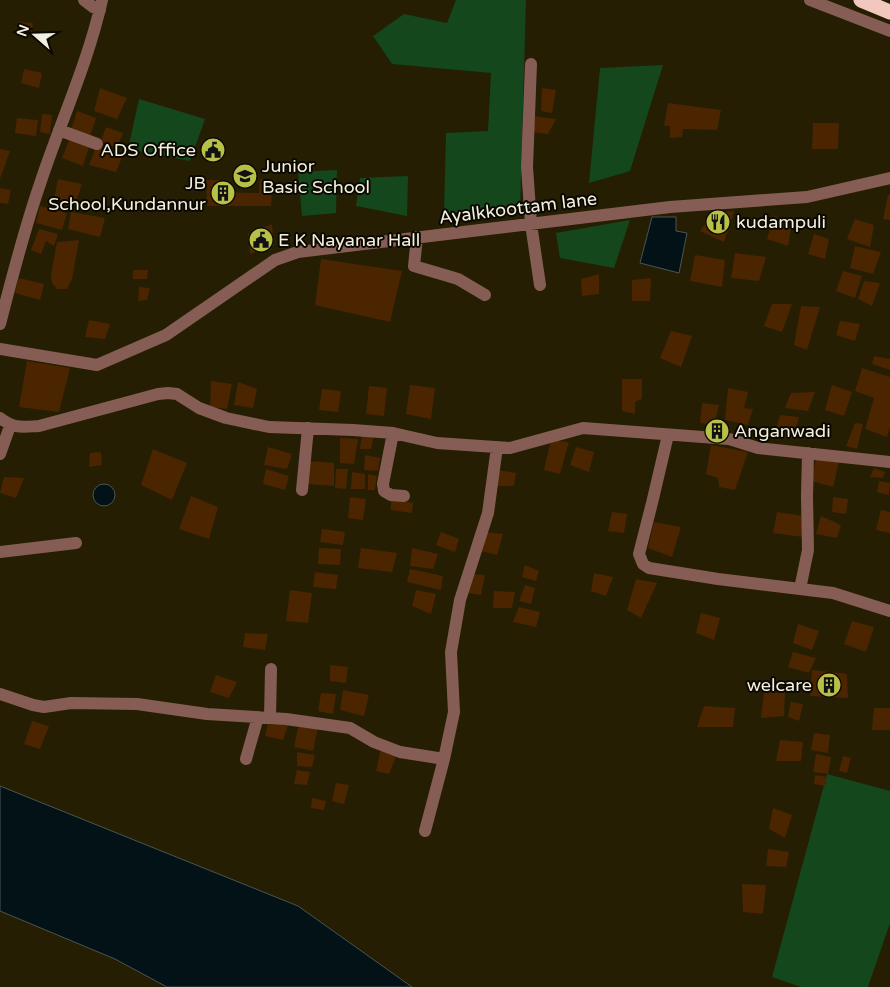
<svg xmlns="http://www.w3.org/2000/svg" width="890" height="987" font-family="'Varela Round',sans-serif">
<style>
.green{fill:#14471c}
.water{fill:#031216;stroke:#4b5553}
.building{fill:#4b2500}
.lines{fill:none;stroke-linecap:round;stroke-linejoin:round}
.minor{stroke:#865d54;stroke-width:12}
.highway{stroke:#f2c8be;stroke-width:15}
.labels{text-anchor:middle;dominant-baseline:central;stroke-width:4;stroke-linejoin:round;paint-order:stroke}
.poi-label{font-size:18px;fill:#f4f0e0;stroke:#0b0801;text-anchor:start}
.street-label{font-size:18px;fill:#f4f0e0;stroke:#0b0801}
</style>
<rect width="100%" height="100%" fill="#251e03"/>
<path class="green" d="M456 0H526L520 211 444 213 446 133 488 131 491 73 392 64 373 36 404 14 447 23Z
M663 65 630 171 589 183 600 68Z
M139 99 205 119 190 161 128 149Z
M337 170 336 213 302 216 298 172Z
M408 176 407 216 356 206 360 178Z
M630 220 614 268 560 258 556 233Z
M827 774 890 791V923L868 987H801L772 977Z"/>
<path class="water" d="M652 217H676V231L687 233 679 273 640 263Z
M93 495a11 11 0 1 1 22 0a11 11 0 1 1-22 0Z
M0 786 298 906 412 987H167L115 959 0 911Z"/>
<path class="building" d="M19 22 33 23 32 32 19 31Z
M24 69 42 73 39 88 21 83Z
M100 88 127 98 117 119 94 111Z
M542 88 556 90 552 113 541 111Z
M668 103 721 110 717 130 683 129 682 137 670 138V126H664Z
M77 111 96 118 90 136 71 130Z
M42 114 52 115 50 134 40 132Z
M533 116 556 119 548 134 531 132Z
M17 118 38 120 36 136 15 133Z
M813 123H839L838 149H812Z
M106 127 123 133 117 148 101 141Z
M69 140 89 147 83 166 62 158Z
M210 143H218L216 159 208 157Z
M96 147 123 155 116 172 89 165Z
M0 149 10 151 0 179Z
M58 179 82 184 75 205 54 199Z
M260 179 273 180 271 206H207L206 180H219V192L259 193Z
M0 188 11 190 8 204 0 203Z
M888 195H890V220L883 219Z
M40 206 67 213 62 230 36 223Z
M734 211 724 242 700 231 712 213Z
M71 212 105 218 100 237 68 229Z
M774 216 792 222 788 246 767 239Z
M855 219 874 225 870 247 847 239Z
M272 224 274 245 250 254 248 234Z
M39 229 58 234 54 246 46 241 41 254 31 250Z
M814 234 829 239 825 259 808 254Z
M79 240 72 279 67 289H57L52 283 51 275 57 242Z
M855 246 881 252 873 274 850 268Z
M735 253 766 257 759 281 731 278Z
M695 255 725 260 722 287 690 281Z
M321 259 402 271 390 322 315 305Z
M133 270H148L147 279H133Z
M843 271 862 276 855 298 836 291Z
M599 274V294L582 296 581 279Z
M19 278 44 284 40 300 15 293Z
M651 278 650 301H632V280Z
M864 281 880 283 872 306 858 299Z
M139 287 150 288 147 300 138 301Z
M772 304H792L782 332 764 326Z
M801 306 820 307 807 350 794 345Z
M89 320 110 324 105 339 85 337Z
M840 321 860 324 855 341 836 335Z
M671 331 692 336 681 367 660 358Z
M874 356 890 359V370L872 364Z
M27 361 70 368 59 412 19 407Z
M862 368 890 377V427L887 437 865 429 874 398 855 391Z
M622 379H642V399L635 402V414L622 411Z
M211 381 232 384 227 409 210 407Z
M238 382 257 389 253 408 234 405Z
M410 385 435 388 431 419 406 414Z
M832 385 852 392 844 416 825 410Z
M369 386 387 388 384 416 366 414Z
M728 388 748 392 744 408 753 409 748 425 725 420Z
M322 389 341 391 338 412 319 410Z
M815 392 808 411 785 408 791 393Z
M702 403 719 405 714 425 700 423Z
M780 415 799 417 793 439 774 436Z
M855 423 863 424 857 449 846 446Z
M362 434 374 435 371 449H360Z
M340 438 358 439 354 464 340 463Z
M551 440 569 442 560 474 544 470Z
M711 445 748 452 735 490 719 487 718 478 706 474Z
M268 447 292 454 287 469 264 465Z
M576 447 594 452 589 472 570 465Z
M153 449 187 463 172 500 141 485Z
M101 452 102 465 89 467 90 453Z
M365 455 380 458 378 471 364 470Z
M816 459 839 462 833 487 811 481Z
M309 461 334 463V486L308 484Z
M874 468 885 472 883 478 870 477Z
M266 469 289 476 285 490 263 484Z
M336 469H348L346 489 335 488Z
M498 470 516 473 514 486H497Z
M352 472 365 474V489H351Z
M368 474 377 476 375 490H368Z
M4 477 24 478 16 498 0 493Z
M879 481 890 483 889 495 877 492Z
M191 496 218 507 209 539 179 529Z
M350 497 366 499 363 520 348 518Z
M833 497 848 499 846 514 832 512Z
M391 499 413 503 412 513 391 510Z
M881 510 890 512V533L876 530Z
M612 512 627 514 624 533 608 531Z
M777 512 804 516 803 537 773 533Z
M821 516 841 525 837 538 816 534Z
M654 522 681 527 672 557 648 548Z
M322 529 345 532 343 545 320 542Z
M441 532 459 539 455 552 436 545Z
M485 532 503 534 497 555 481 551Z
M319 548 341 549 340 565 318 564Z
M361 548 397 553 392 572 358 568Z
M412 548 438 554 433 569 410 566Z
M525 565 539 571 536 581 522 577Z
M410 569 443 576 441 590 407 582Z
M315 572 338 575 336 589 313 587Z
M594 573 613 577 606 596 591 591Z
M472 574 485 575 481 595 467 593Z
M636 579 657 583 641 618 627 610Z
M525 585 535 588 531 604 519 601Z
M290 590 312 593 308 623 286 621Z
M416 590 436 594 431 614 412 606Z
M494 591 515 592 512 608H493Z
M519 607 540 612 536 627 513 622Z
M701 613 720 618 714 640 696 633Z
M852 621 874 627 866 652 844 644Z
M798 624 819 631 812 650 793 643Z
M245 633 268 634 265 650 243 647Z
M793 652 816 658 809 673 788 667Z
M330 665 348 667 346 683 330 681Z
M812 670 847 674 848 698 810 696Z
M216 675 237 682 229 698 210 692Z
M343 690 369 695 364 716 340 710Z
M764 692 785 693 784 716 761 718Z
M321 693 336 694 333 714 318 711Z
M791 702 803 704 799 721 788 717Z
M704 706 735 708 733 727H697Z
M874 708H890V730H872Z
M32 721 49 726 40 749 24 744Z
M268 722 288 725 283 740 265 736Z
M299 724 318 727 313 751 294 747Z
M814 733 830 735 828 753 811 750Z
M780 740 803 742 801 761H776Z
M381 749 397 754 389 774 376 771Z
M297 752 315 755 312 767 297 766Z
M816 754 831 757 828 774 813 772Z
M843 756 851 758 847 773 839 771Z
M297 770 310 772 307 785 294 784Z
M815 775 827 777 825 786 814 784Z
M336 783 349 785 344 804 332 801Z
M312 798 326 801 324 810 311 808Z
M773 808 792 815 785 838 769 829Z
M768 849 789 852 786 867 766 866Z
M742 884 766 885 763 914 743 912Z"/>
<g class="lines">
<path class="minor" d="M84 0 93 7 100 10
M810 0 890 31
M531 64 527 167 531 224 540 285
M59 130 97 144
M417 237 414 266 458 279 485 295
M0 324C12 277 24 230 40 184 60 123 88 63 102 0
M0 349 97 365 166 335 275 260 298 252 670 207 807 197 890 178
M0 418C15 429 21 427 39 426L158 394 168 393 177 394 199 408 226 418 269 427 353 430 393 433 437 443 510 448 583 428 729 439 758 448 890 462
M393 433 383 484 384 491 391 495 404 496
M668 435 652 503 639 554 643 564 649 568 718 579 833 593 890 611
M0 454 10 426
M302 490 308 428
M0 552 76 543
M800 589 808 550 807 496 808 453
M0 694 33 705 44 707 71 703 137 704 207 714 286 719 350 728 374 742 400 752 444 759 454 712 451 652 460 600 488 513 497 447
M270 718 271 669
M246 759 258 717
M425 831 444 759"/>
<path class="highway" d="M861 0 890 12"/>
</g>
<defs>
<symbol id="civic-disc" viewBox="-11 -11 22 22"><circle r="9.5" fill="#b8c147" stroke="#0b0801"/><path d="M-.6-6.5H3V-4.5H.6V-3L4-1V1h2V6H-6V1h2V-1L-.6-3ZM-1.2 2.5V6h2.4V2.5Z" fill="#111"/></symbol>
<symbol id="school-disc" viewBox="-11 -11 22 22"><circle r="9.5" fill="#b8c147" stroke="#0b0801"/><path d="M0-5L7-2L0 1L-7-2ZM-4 1L0 2.5L4 1V4Q0 6-4 4Z" fill="#111"/></symbol>
<symbol id="building-disc" viewBox="-11 -11 22 22"><circle r="9.5" fill="#b8c147" stroke="#0b0801"/><path d="M-4-6H4V6H1V3H-1V6H-4ZM-2.5-4.3h1.7v1.8h-1.7ZM.8-4.3h1.7v1.8H.8ZM-2.5-1h1.7V.8h-1.7ZM.8-1h1.7V.8H.8Z" fill="#111"/></symbol>
<symbol id="restaurant-disc" viewBox="-11 -11 22 22"><circle r="9.5" fill="#b8c147" stroke="#0b0801"/><path d="M-5-6h1v4h1v-4h1v4h1v-4h1v5L-1.5 .5V6h-2V.5L-5-1ZM5-6V6H3V1.5H1.5Q1.5-4 5-6Z" fill="#111"/></symbol>
</defs>
<g fill-rule="evenodd">
<use href="#civic-disc" x="199" y="136" width="28" height="28"/>
<use href="#school-disc" x="231" y="162" width="28" height="28"/>
<use href="#building-disc" x="209" y="179" width="28" height="28"/>
<use href="#restaurant-disc" x="704" y="208" width="28" height="28"/>
<use href="#civic-disc" x="247" y="226" width="28" height="28"/>
<use href="#building-disc" x="703" y="417" width="28" height="28"/>
<use href="#building-disc" x="815" y="671" width="28" height="28"/>
</g>
<g class="labels">
<g class="poi-label">
<text x="196" y="150" text-anchor="end">ADS Office</text>
<text x="262" y="166">Junior<tspan x="262" dy="21">Basic School</tspan></text>
<text x="206" y="183" text-anchor="end">JB<tspan x="206" dy="21">School,Kundannur</tspan></text>
<text x="736" y="222">kudampuli</text>
<text x="278" y="240">E K Nayanar Hall</text>
<text x="734" y="431">Anganwadi</text>
<text x="812" y="685" text-anchor="end">welcare</text>
</g>
<g class="street-label">
<text transform="translate(518 208) rotate(-7)">Ayalkkoottam lane</text>
</g>
</g>
<g transform="translate(35 35) rotate(290)" stroke="#0b0801" stroke-width="4" paint-order="stroke">
<path d="M0-4L9 19L0 12L-9 19Z" fill="#f4f0e0"/>
<text y="-8" font-size="14" font-weight="bold" text-anchor="middle" fill="#f4f0e0">N</text>
</g>
</svg>
